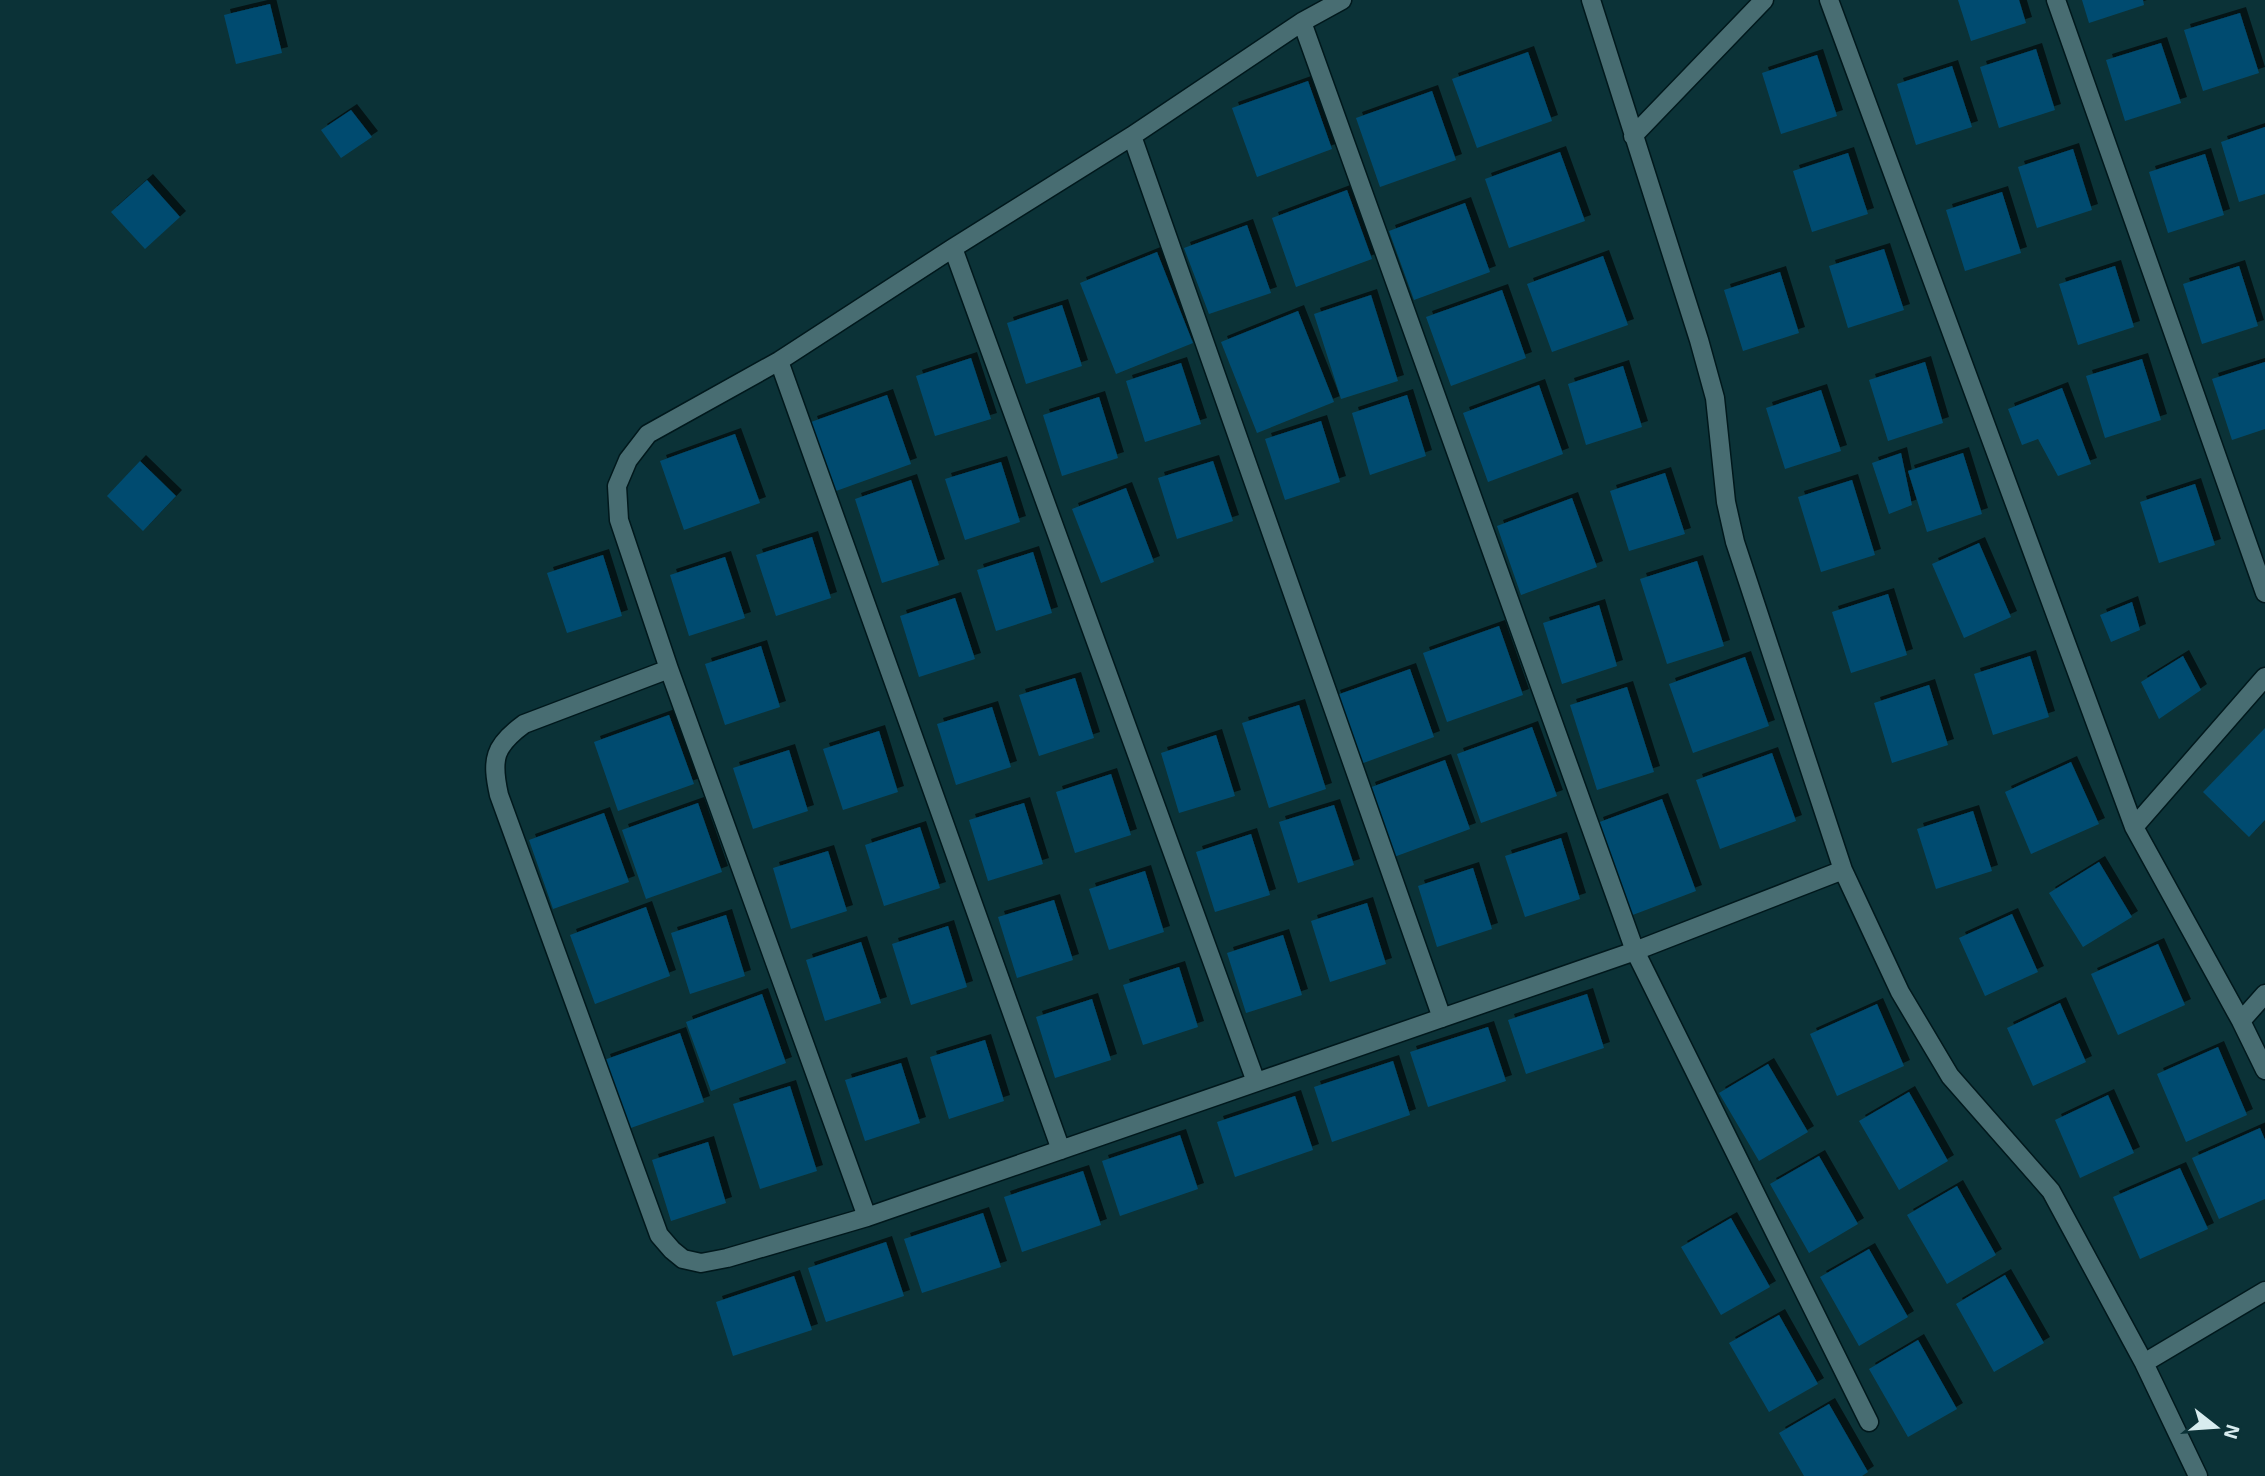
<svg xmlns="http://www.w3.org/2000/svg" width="2265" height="1476" font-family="'Exo 2',sans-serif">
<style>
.building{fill:#064c70;filter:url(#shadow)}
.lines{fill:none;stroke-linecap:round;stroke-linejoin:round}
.minor-casing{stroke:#00181c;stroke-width:21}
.minor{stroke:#486d72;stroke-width:18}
</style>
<defs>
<filter id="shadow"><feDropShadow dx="6" dy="-6" stdDeviation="0" flood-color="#0009"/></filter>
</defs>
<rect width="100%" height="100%" fill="#0b3237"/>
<path class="building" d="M1958 0H2019L2026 23 1971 41Z
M2082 0H2143L2144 5 2089 23Z
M270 4 282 53 236 64 224 15Z
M2240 13 2259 73 2203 91 2184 30Z
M2161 43 2181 103 2125 121 2106 60Z
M2036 49 2055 110 1999 128 1980 67Z
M1528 52 1552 121 1477 148 1452 79Z
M1817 55 1837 116 1781 134 1762 73Z
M1952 66 1972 127 1916 145 1897 84Z
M1308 81 1332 149 1257 177 1232 108Z
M1432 91 1456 160 1380 187 1356 118Z
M351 110 372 137 341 158 321 130Z
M2265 127V194L2239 202 2221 142Z
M2073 149 2092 210 2037 228 2018 167Z
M1560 152 1585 221 1509 248 1485 179Z
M1848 153 1868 214 1812 232 1793 171Z
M2205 154 2224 215 2168 233 2149 172Z
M147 180 180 217 145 249 111 212Z
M1347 190 1372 259 1296 287 1272 218Z
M2002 192 2021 253 1965 271 1946 210Z
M1465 203 1490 272 1414 300 1389 231Z
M1247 225 1271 293 1209 314 1184 248Z
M1884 249 1904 310 1848 328 1829 266Z
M1157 252 1193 343 1116 374 1080 283Z
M1603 256 1628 325 1552 352 1527 284Z
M2115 266 2134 327 2078 345 2059 284Z
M2239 266 2258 326 2202 344 2183 284Z
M1780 272 1799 333 1743 351 1724 290Z
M1502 290 1526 358 1451 386 1426 317Z
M1371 295 1398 381 1341 399 1314 314Z
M1062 305 1082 366 1026 384 1007 323Z
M1298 311 1334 402 1257 433 1221 342Z
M971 358 991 419 935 436 916 376Z
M2142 359 2161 420 2105 438 2086 376Z
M1925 362 1943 423 1888 441 1869 380Z
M2265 362V429L2232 440 2212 379Z
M1181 363 1201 424 1145 442 1126 381Z
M1623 366 1642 427 1586 445 1568 384Z
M1539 385 1563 454 1488 482 1463 413Z
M2062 388 2091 464 2058 476 2038 439 2022 445 2008 409Z
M1821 390 1841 451 1785 469 1766 408Z
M887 395 911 464 836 491 811 422Z
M1407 395 1426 456 1370 475 1352 413Z
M1099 397 1118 458 1062 476 1043 415Z
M1321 421 1340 482 1285 500 1265 439Z
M735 434 760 503 684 530 660 461Z
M1901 453 1912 505 1889 514 1872 463Z
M1963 453 1982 514 1927 532 1908 471Z
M140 461 176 496 143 531 107 496Z
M1213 461 1233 521 1177 539 1158 478Z
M1001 462 1020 522 965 540 945 479Z
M1665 473 1685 534 1629 551 1610 491Z
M911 480 939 565 882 583 855 499Z
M1852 480 1875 555 1821 572 1798 497Z
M2195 484 2215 545 2159 563 2140 502Z
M1126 488 1154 562 1101 583 1072 509Z
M1572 498 1597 567 1521 595 1497 526Z
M812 537 831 598 776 616 756 555Z
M1979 543 2011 617 1964 638 1932 564Z
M1033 552 1052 613 996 631 977 570Z
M603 555 622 616 567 633 547 573Z
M725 557 745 618 689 636 670 575Z
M1697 561 1724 646 1667 664 1640 579Z
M1888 594 1907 655 1851 673 1832 612Z
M955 598 975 659 919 677 900 616Z
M2132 602 2140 630 2111 642 2100 615Z
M1599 605 1617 666 1562 684 1543 623Z
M1499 626 1523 695 1447 722 1423 653Z
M761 646 780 707 725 725 705 664Z
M2030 656 2049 717 1993 735 1974 674Z
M2183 656 2201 690 2159 719 2141 682Z
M1745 657 1769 726 1693 753 1669 684Z
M1410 669 1434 737 1358 765 1334 696Z
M1075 678 1094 738 1039 756 1019 695Z
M1929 685 1948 745 1892 763 1874 703Z
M1627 687 1654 772 1597 790 1570 705Z
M1299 705 1326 789 1269 808 1242 723Z
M992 707 1011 767 956 785 937 724Z
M669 715 694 784 618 811 594 742Z
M1532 727 1557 796 1481 823 1457 754Z
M2265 728V820L2249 837 2203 792Z
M879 731 898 792 843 810 823 749Z
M1216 735 1235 796 1179 813 1161 753Z
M789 750 808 811 753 829 733 768Z
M1772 753 1796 821 1720 849 1696 780Z
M1445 760 1470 829 1394 857 1369 788Z
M2071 762 2099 824 2031 854 2005 792Z
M1111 774 1131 835 1075 853 1056 792Z
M1662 799 1696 891 1630 916 1597 823Z
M698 803 722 872 646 899 622 830Z
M1024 803 1043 864 988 881 969 820Z
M1334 805 1354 865 1298 883 1279 822Z
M1973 811 1992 871 1936 889 1917 829Z
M604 813 629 882 553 909 529 840Z
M920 827 940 888 884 906 865 845Z
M1251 834 1270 895 1215 912 1196 852Z
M1561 838 1580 899 1525 917 1505 856Z
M828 851 847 911 791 929 773 868Z
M2099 862 2132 917 2083 947 2049 893Z
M1473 868 1492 929 1437 947 1418 886Z
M1145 871 1164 932 1109 950 1089 889Z
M1054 900 1073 960 1017 978 998 917Z
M1367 903 1386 964 1330 982 1311 921Z
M646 907 670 976 595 1004 570 935Z
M2012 914 2038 972 1985 996 1959 938Z
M726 915 745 976 690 994 671 933Z
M948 926 967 987 911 1005 892 944Z
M1283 935 1302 995 1246 1013 1227 953Z
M861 942 881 1003 825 1021 806 960Z
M2158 944 2185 1005 2118 1035 2091 974Z
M1179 967 1198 1027 1143 1045 1123 985Z
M762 994 786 1063 711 1091 686 1022Z
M1587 994 1604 1048 1526 1074 1508 1020Z
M1092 999 1111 1060 1055 1078 1036 1017Z
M2060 1003 2086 1062 2033 1086 2007 1028Z
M1877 1004 1904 1066 1837 1096 1810 1034Z
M1488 1027 1506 1081 1428 1107 1410 1052Z
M680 1033 704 1102 628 1129 604 1060Z
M985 1040 1004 1101 949 1119 930 1057Z
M2218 1047 2247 1115 2186 1142 2157 1074Z
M1393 1061 1410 1115 1332 1142 1314 1087Z
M901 1063 920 1123 865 1141 845 1080Z
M1768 1064 1808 1132 1759 1161 1719 1093Z
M790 1086 817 1171 760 1189 733 1104Z
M1909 1092 1948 1161 1899 1190 1859 1121Z
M2108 1095 2134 1153 2080 1178 2055 1120Z
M1295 1096 1313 1150 1235 1177 1217 1122Z
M2260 1128 2265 1140V1199L2219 1219 2192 1158Z
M1180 1135 1198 1189 1120 1216 1102 1161Z
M708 1142 726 1203 671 1221 652 1160Z
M1819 1156 1858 1224 1809 1253 1770 1184Z
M2180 1168 2208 1229 2140 1259 2113 1197Z
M1083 1171 1101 1225 1022 1252 1004 1197Z
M1957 1186 1996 1255 1947 1284 1907 1215Z
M983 1213 1001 1267 922 1293 904 1239Z
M1731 1218 1770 1287 1721 1315 1681 1247Z
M886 1242 904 1296 826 1322 808 1268Z
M1869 1249 1908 1317 1859 1346 1820 1277Z
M2005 1275 2044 1343 1994 1372 1956 1304Z
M794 1276 812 1330 733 1356 716 1302Z
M1779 1315 1818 1384 1769 1412 1729 1343Z
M1918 1340 1957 1409 1908 1437 1869 1369Z
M1829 1404 1868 1472 1862 1476H1804L1779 1433Z"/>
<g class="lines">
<defs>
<path id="minor" d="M1591 0 1699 340 1715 398 1726 502 1735 542 1843 870 1900 992 1950 1076 2051 1191 2144 1363 2198 1476
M1829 0 2134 827 2241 1021 2265 1070
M2056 0 2265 593
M1302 22 1635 951 1869 1422
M1132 136 1442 1018
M1633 136 1764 0
M953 248 1256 1082
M779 361 1061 1150
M669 669 524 724C494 746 491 759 499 795L659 1235 672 1250 683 1259 701 1263 727 1258 867 1217 1635 951 1843 870
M2134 827 2265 677
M2241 1021 2265 994
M867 1217 669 669 619 520 617 486 628 460 648 434 779 361 953 248 1132 136 1302 22 1342 0
M2144 1363 2265 1291"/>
</defs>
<use href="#minor" class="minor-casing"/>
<use href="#minor" class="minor"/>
</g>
<g transform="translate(2216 1427) rotate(107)" stroke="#0b3237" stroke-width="5" paint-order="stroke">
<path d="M0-5L12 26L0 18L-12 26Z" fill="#d8ecef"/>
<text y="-10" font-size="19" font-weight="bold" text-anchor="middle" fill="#d8ecef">N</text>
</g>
</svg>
